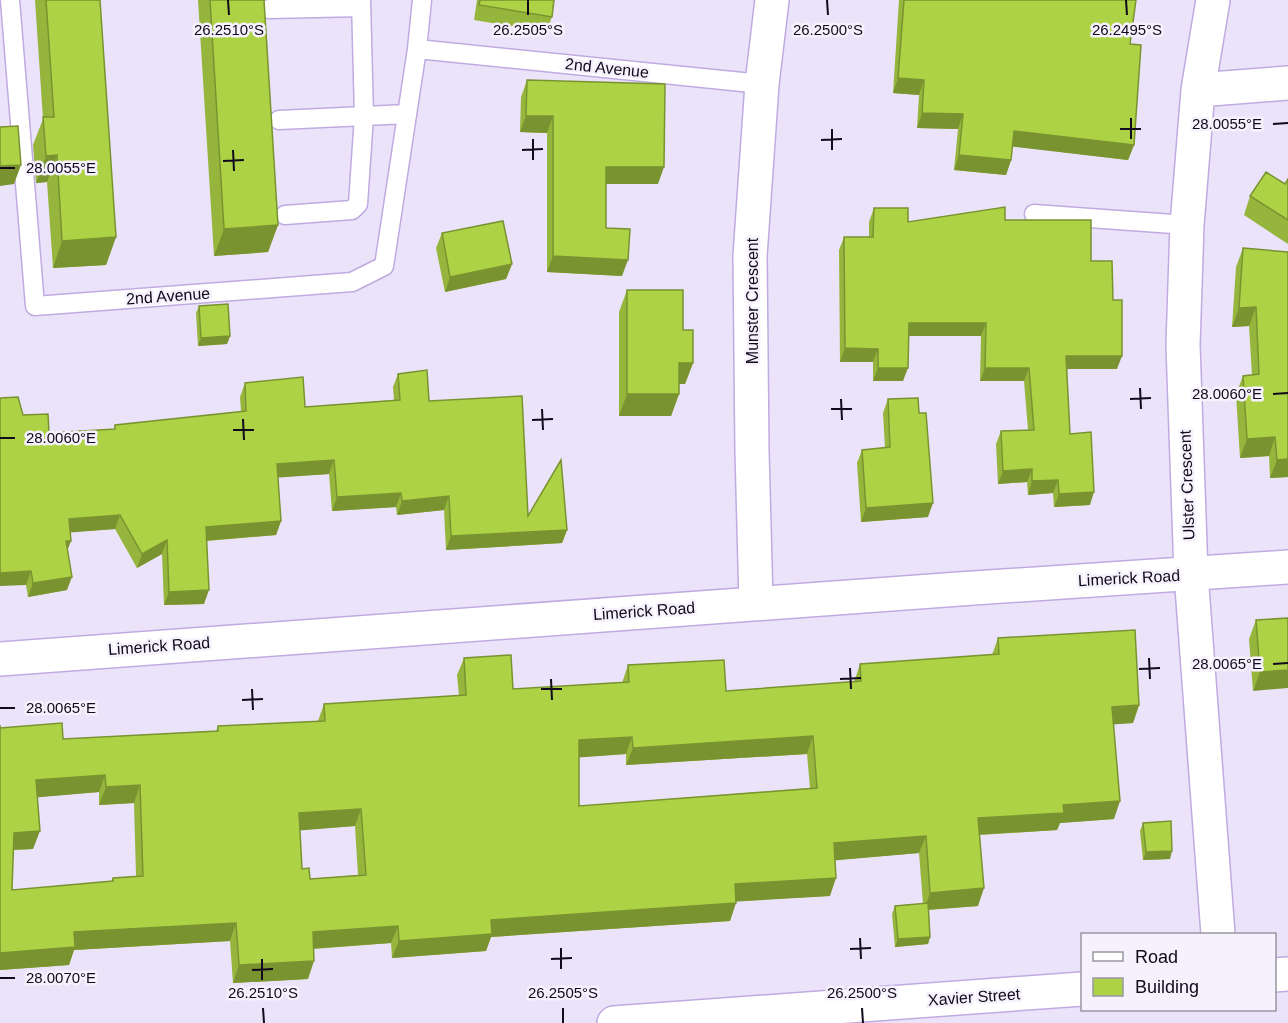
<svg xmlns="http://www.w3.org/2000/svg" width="1288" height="1023" font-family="Helvetica,sans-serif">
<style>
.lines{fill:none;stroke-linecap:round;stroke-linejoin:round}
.lane-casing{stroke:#c0abe0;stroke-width:21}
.street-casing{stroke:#c0abe0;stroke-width:36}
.secondary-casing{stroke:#c0abe0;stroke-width:36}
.lane{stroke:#fff;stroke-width:18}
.street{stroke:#fff;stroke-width:33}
.secondary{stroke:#fff;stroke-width:33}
.wall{fill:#96b53c;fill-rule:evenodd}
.shaded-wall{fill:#7a9331}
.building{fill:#aed246;stroke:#7a9331;stroke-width:1.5;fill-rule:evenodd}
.ticks{fill:none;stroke:#11091c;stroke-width:2}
.labels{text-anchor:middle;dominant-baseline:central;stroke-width:5;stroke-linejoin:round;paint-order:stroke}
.street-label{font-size:16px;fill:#11091c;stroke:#f6f2fd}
.ticks-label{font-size:15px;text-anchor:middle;fill:#11091c;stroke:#f6f2fd;stroke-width:5;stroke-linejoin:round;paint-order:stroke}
</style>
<rect width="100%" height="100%" fill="#ebe3f9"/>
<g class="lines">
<defs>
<path id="lane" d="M10 0 35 306 352 282 384 266 417 49 422 0
M269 9 361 7
M417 49 762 84
M279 120 407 114
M1034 214 1187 225
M285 215 352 210 358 204 364 116 361 0"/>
<path id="street" d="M1213 0 1198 90 1187 225 1183 345 1191 574 1218 934
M1198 90 1288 83
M756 603 752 451 750 256 762 84 772 0
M0 659 959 589 1288 567"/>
<path id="secondary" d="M1274 975 1288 974
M614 1023 1082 989"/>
</defs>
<use href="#lane" class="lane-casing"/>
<use href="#street" class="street-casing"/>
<use href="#secondary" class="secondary-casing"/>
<use href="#lane" class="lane"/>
<use href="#street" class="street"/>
<use href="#secondary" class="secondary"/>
</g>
<path class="wall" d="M35 0H100L116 237 106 265 53 268 47 182 36 183 33 145 43 119Z
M198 0H264L278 225 268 252 214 256Z
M477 0H554L552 17 546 32 474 20Z
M899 0H1136L1130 44 1134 145 1128 160 1012 146 1011 160 1006 175 954 170 958 129 917 128 919 95 893 93Z
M527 80 658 184H606V228L622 276 547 272V133L520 132 521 97Z
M1288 179V244L1244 215 1250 196 1285 184Z
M874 208 908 222 1005 220 1091 261 1113 300 1117 369H1067L1070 434 1090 505 1054 507 1053 493 1028 495 1027 482 998 484 996 444 1001 431 1028 430 1024 381H980L981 336H909L903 381H873V362H840L839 250 844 237H869V222Z
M442 233 512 264 506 279 445 292 436 248Z
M1243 248 1288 252V477L1270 478 1269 456 1240 458 1236 394 1243 376 1252 375 1249 326 1232 327 1236 267Z
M627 290 683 330 693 363 685 384H679V394L671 416H619V312Z
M199 306 230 336 227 344 198 346 196 313Z
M398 374 429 401 528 516 567 530 562 543 446 550 444 510 397 515 396 507 332 511 329 474 278 477 281 521 276 535 207 541 204 604 164 605 162 554 137 568 115 529 70 532 71 541 67 549V590L28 597 26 585 23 415 49 433 114 429 115 425 241 412 240 397 245 383 305 407 394 400 393 387Z
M888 399 928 517 861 522 857 463 862 450 885 448 883 413Z
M1288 618 1253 691 1249 639 1256 620Z
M998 638 1139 705 1133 723 1114 724V819L1060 823 1057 830 980 835 978 906 929 910 930 937 928 944 895 947 892 914 895 906 923 904 919 853 835 860 830 896 736 901 730 921 491 937 486 951 392 958 391 943 314 949 308 979 233 983 230 941 74 950 69 965 0 970V725V728L63 739 216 731 218 726 318 721 324 704 459 696 457 675 464 658 513 689 622 683 628 665 726 691 854 682 860 664 992 655ZM626 754V765L807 754 810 788 579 806V757ZM99 792V805L134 803 136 876 113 878 111 881 12 890 13 850 33 849 37 797ZM355 826 358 875 310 879 302 869 300 830Z
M1143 823 1170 859 1143 860 1140 831Z"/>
<path class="shaded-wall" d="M898 78 924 80 919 95 893 93Z
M922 113 963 114 958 129 917 128Z
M526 116H553L547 133 520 132Z
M1014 131 1134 145 1128 160 1008 146Z
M57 155 47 182 36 183 46 156Z
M959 155 1011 160 1006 175 954 170Z
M21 165 14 184 0 186V166Z
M606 167H664L658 184H600Z
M278 225 268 252 214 256 224 229Z
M116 237 106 265 53 268 62 241Z
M553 256 628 260 622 276 547 272Z
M512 264 506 279 445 292 450 277Z
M1256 307 1249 326 1232 327 1239 308Z
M909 323H986L981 336H904Z
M230 336 227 344 198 346 201 338Z
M845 348 878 349 873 362H840Z
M1066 356H1122L1117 369H1061Z
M679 363H693L685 384H671Z
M878 368H908L903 381H873Z
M985 368H1029L1024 381H980Z
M627 394H679L671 416H619Z
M1275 437 1269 456 1240 458 1247 439Z
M1288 459V477L1270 478 1277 460Z
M334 460 329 474 272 478 277 464Z
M1032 469 1027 482 998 484 1003 471Z
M1058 480 1053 493 1028 495 1032 481Z
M1094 492 1090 505 1054 507 1059 494Z
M401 493 396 507 332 511 337 497Z
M449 496 444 510 397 515 402 501Z
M933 503 928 517 861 522 866 508Z
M120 515 115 529 64 533 69 519Z
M281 521 276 535 201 541 206 527Z
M567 530 562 543 446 550 451 536Z
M167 540 162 554 137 568 142 554Z
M66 541H71L66 554Z
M31 571 26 585 0 586V573Z
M72 577 67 590 28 597 33 583Z
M209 590 204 604 164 605 169 592Z
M1288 670V688L1253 691 1260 672Z
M1139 705 1133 723 1106 725 1112 707Z
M813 736 807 754 626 765 633 748Z
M632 737 626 754 572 758 579 740Z
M105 775 99 792 30 798 36 780Z
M140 785 134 803 99 805 106 787Z
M1120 801 1114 819 1060 823 1057 830 972 835 978 818 1063 805Z
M361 809 355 826 293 831 299 813Z
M40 831 33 849 8 850 14 833Z
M926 836 919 853 828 861 834 843Z
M1172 851 1170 859 1143 860 1146 852Z
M836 878 830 896 729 902 735 884Z
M984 888 978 906 924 910 930 893Z
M736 903 730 921 491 937 486 951 392 958 399 941 491 920Z
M236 923 230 941 74 950 69 965 0 970V953L74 932Z
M398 926 391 943 306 949 313 932Z
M930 937 928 944 895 947 898 939Z
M314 961 308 979 233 983 239 965Z"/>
<path class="building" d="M46 0H100L116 237 62 241 57 155 46 156 43 117H54Z
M210 0H264L278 225 224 229Z
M480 0H554L552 17 479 5Z
M904 0H1136L1130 44 1141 45 1134 145 1014 131 1011 160 959 155 963 114 922 113 924 80 898 78Z
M527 80 665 84 664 167H606V228L630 229 628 260 553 256V116H526Z
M18 126 21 165 0 166V127Z
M1266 172 1285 184 1288 179V220L1250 196Z
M1005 207V220H1091V261H1112L1113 300H1122V356H1066L1070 434 1091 432 1094 492 1059 494 1058 480 1032 481V469L1003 471 1001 431 1034 430 1029 368H985L986 323H909L908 368H878V349L845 348 844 237H873L874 208H908V222Z
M503 221 512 264 450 277 442 233Z
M1243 248 1288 252V459L1277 460 1275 437 1247 439 1243 376 1259 374 1256 307 1239 308Z
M627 290H683V330H693V363H679V394H627Z
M228 304 230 336 201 338 199 306Z
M427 370 429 401 522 396 528 516 561 460 567 530 451 536 449 496 402 501 401 493 337 497 334 460 277 464 281 521 206 527 209 590 169 592 167 540 142 554 120 515 69 519 71 541H66L72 577 33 583 31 571 0 573V398L18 397 23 415 48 414 49 433 115 429V425L246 411 245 383 303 377 305 407 400 400 398 374Z
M918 398 919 413H926L933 503 866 508 862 450 890 447 888 399Z
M1288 618V670L1260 672 1256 620Z
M1135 630 1139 705 1112 707 1120 801 1063 805 1064 813 978 818 984 888 930 893 926 836 834 843 836 878 735 884 736 903 491 920 492 934 399 941 398 926 313 932 314 961 239 965 236 923 74 932 75 947 0 953V725V728L62 723 63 739 218 731V726L325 721 324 704 466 695 464 658 511 655 513 689 629 682 628 665 724 660 726 691 861 681 860 664 999 654 998 638ZM813 736 817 788 579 806V740L632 737 633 748ZM105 775 106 787 140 785 143 876 113 878V881L12 890 14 833 40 831 36 780ZM361 809 366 875 310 879 309 868 302 869 299 813Z
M1171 821 1172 851 1146 852 1143 823Z
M928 903 930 937 898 939 895 906Z"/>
<path class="ticks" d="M228 0 229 15M528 0V15M827 0 828 15M1126 0 1127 15M1131 118V139M1273 124 1288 123M832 129V150M1120 129H1141M533 139V160M821 140 842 139M233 150 234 171M522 150 543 149M223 161 244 160M0 168H15M1140 388 1141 409M1273 394 1288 393M841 399 842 420M1130 399 1151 398M542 409 543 430M831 409H852M243 419 244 440M532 420 553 419M233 430H254M0 438H15M1149 658 1150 679M1273 664 1288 663M850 668 851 689M1139 669 1160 668M551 679 552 700M840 679 861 678M252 689 253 710M541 689H562M242 700 263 699M0 708H15M860 938 861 959M561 948V969M850 949 871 948M262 959V980M551 959 572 958M252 970 273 969M0 978H15M263 1008 264 1023M563 1008V1023M862 1008 863 1023"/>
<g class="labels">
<g class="street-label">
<text transform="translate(607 68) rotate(6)">2nd Avenue</text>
<text transform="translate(168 296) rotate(-4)">2nd Avenue</text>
<text transform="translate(752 301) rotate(-90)">Munster Crescent</text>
<text transform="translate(1187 485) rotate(-92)">Ulster Crescent</text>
<text transform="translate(1129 578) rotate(-3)">Limerick Road</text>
<text transform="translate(644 611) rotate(-4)">Limerick Road</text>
<text transform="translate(159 646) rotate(-4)">Limerick Road</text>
<text transform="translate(974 997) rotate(-4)">Xavier Street</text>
</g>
</g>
<g class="ticks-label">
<text x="229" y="35">26.2510°S</text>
<text x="528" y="35">26.2505°S</text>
<text x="828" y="35">26.2500°S</text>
<text x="1127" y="35">26.2495°S</text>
<text x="1227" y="129">28.0055°E</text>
<text x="61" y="173">28.0055°E</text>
<text x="1227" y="399">28.0060°E</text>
<text x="61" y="443">28.0060°E</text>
<text x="1227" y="669">28.0065°E</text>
<text x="61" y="713">28.0065°E</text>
<text x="61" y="983">28.0070°E</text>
<text x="263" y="998">26.2510°S</text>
<text x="563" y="998">26.2505°S</text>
<text x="862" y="998">26.2500°S</text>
</g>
<rect x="1081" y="933" width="195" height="78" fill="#f6f2fd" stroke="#9a95a3" stroke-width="1.5"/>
<rect x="1093" y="952" width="30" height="9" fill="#ffffff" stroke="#9a95a3" stroke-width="1.5"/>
<text x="1135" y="963" font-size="18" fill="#11091c">Road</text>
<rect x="1093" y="978" width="30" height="18" fill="#aed246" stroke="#9a95a3" stroke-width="1.5"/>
<text x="1135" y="993" font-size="18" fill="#11091c">Building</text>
</svg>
